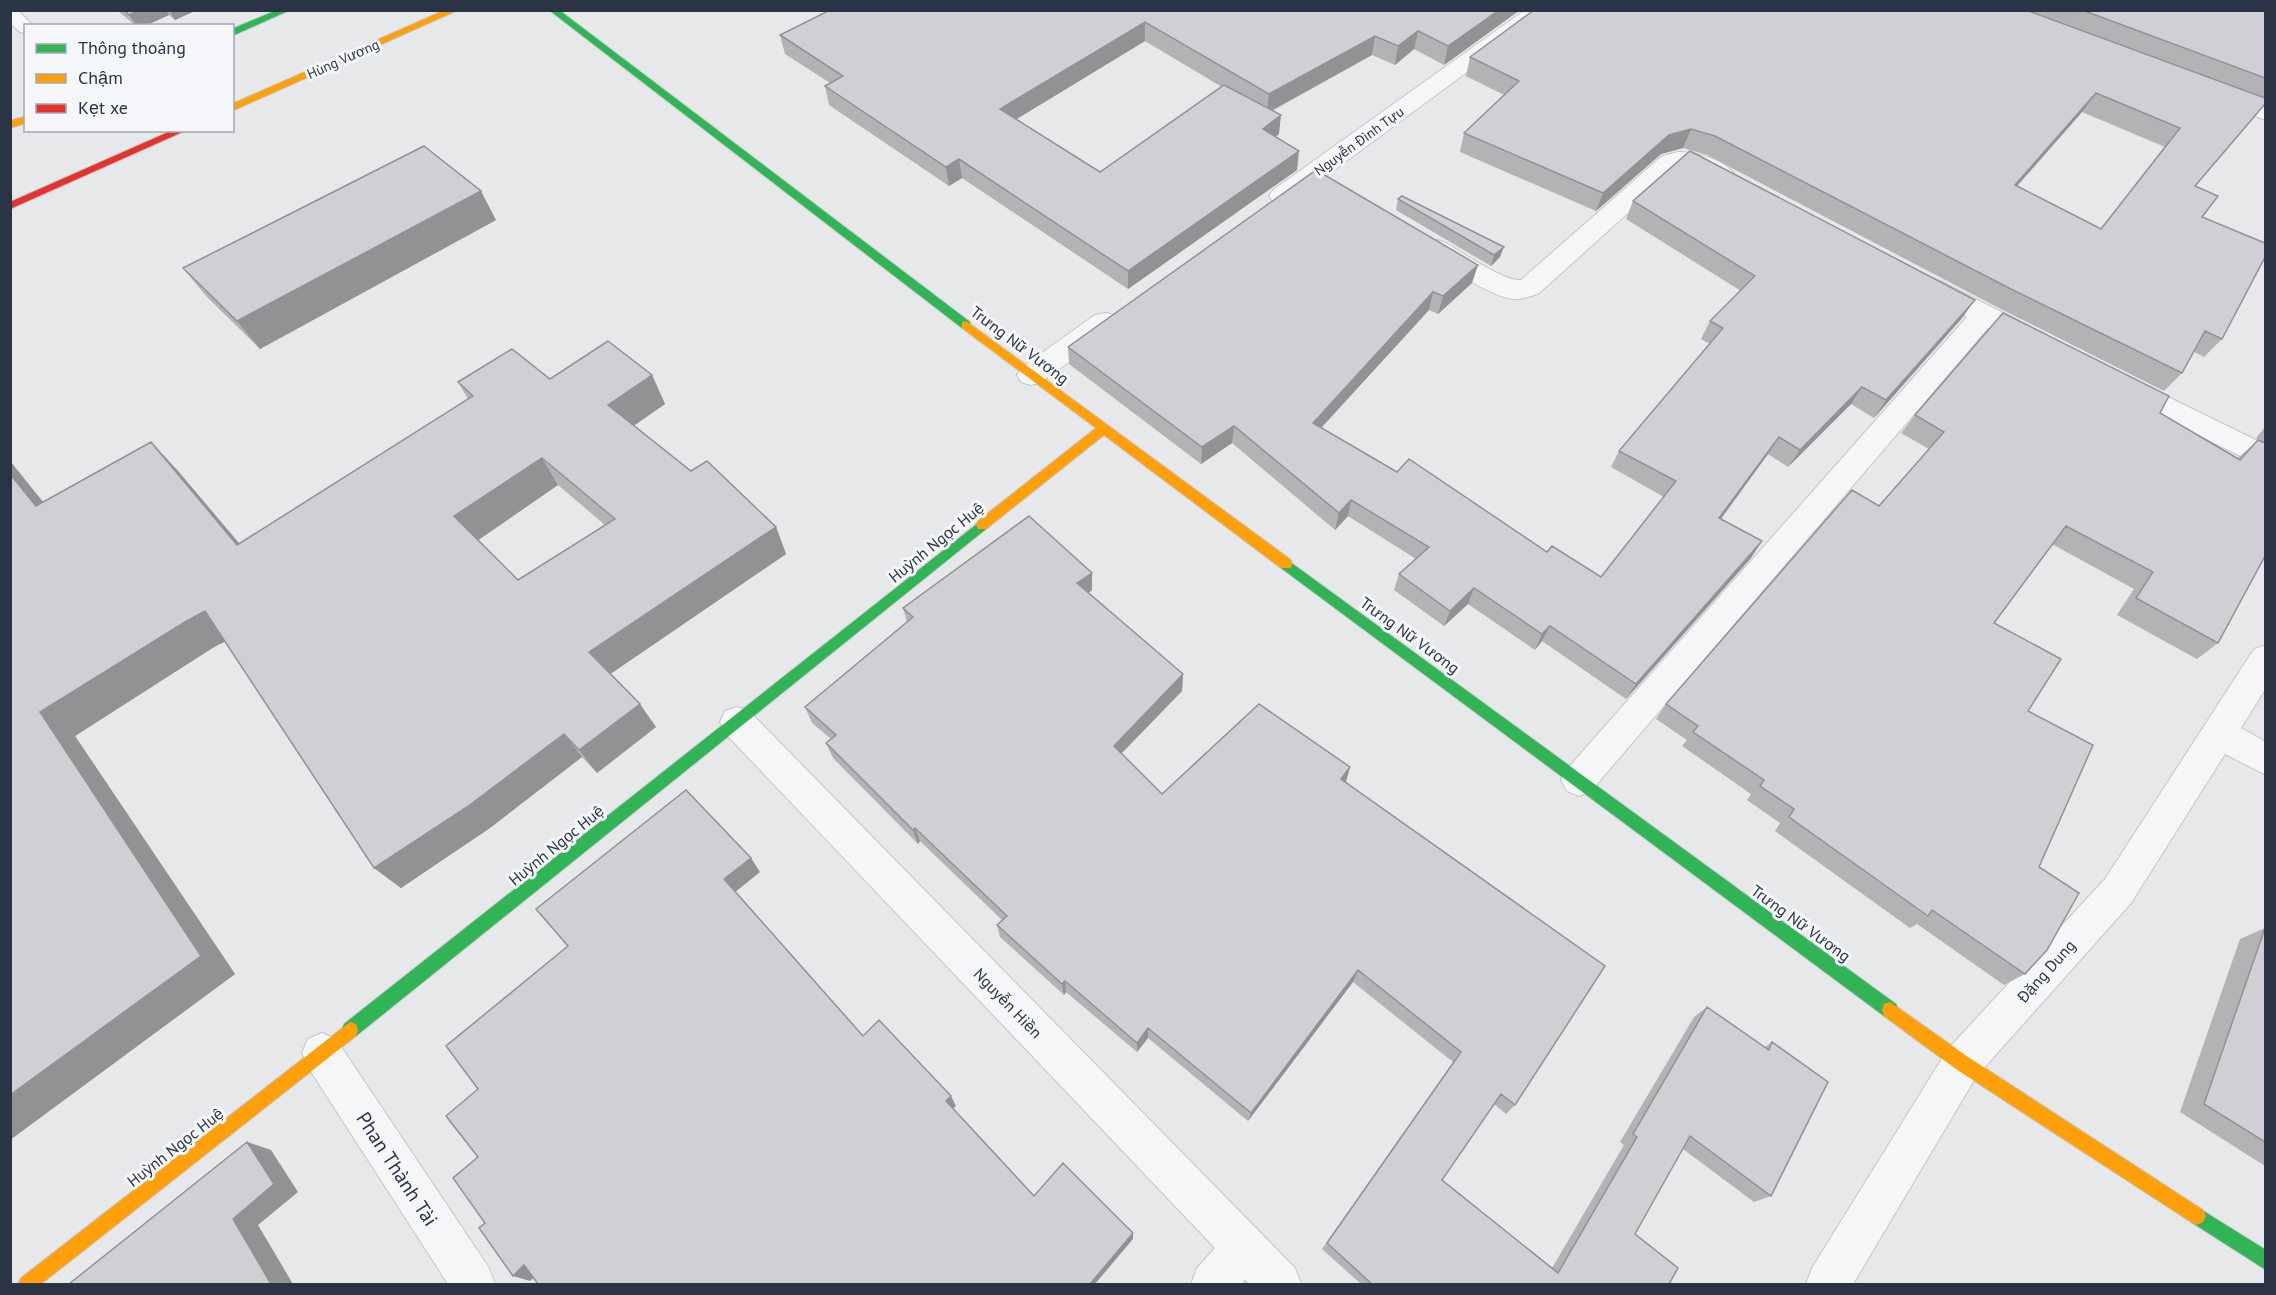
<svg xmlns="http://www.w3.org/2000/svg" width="2276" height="1295" font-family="'PT Sans',sans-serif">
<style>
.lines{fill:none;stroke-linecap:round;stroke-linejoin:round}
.lane-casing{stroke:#c4c6c8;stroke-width:2}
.street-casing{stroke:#c4c6c8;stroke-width:2}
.fast-casing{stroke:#c4c6c8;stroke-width:2}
.slow-casing{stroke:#c4c6c8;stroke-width:2}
.jam-casing{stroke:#c4c6c8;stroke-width:2}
.lane{fill:#f5f6f7;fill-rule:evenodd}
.street{fill:#f5f6f7;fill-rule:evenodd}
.fast{fill:#30b455;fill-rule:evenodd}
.slow{fill:#ff9f0a;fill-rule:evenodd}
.jam{fill:#e5322d;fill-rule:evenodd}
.wall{fill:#b1b3b5;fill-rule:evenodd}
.shaded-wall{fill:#909294}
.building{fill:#ced0d3;stroke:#909294;stroke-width:1.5;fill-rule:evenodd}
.labels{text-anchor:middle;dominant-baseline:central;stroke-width:6;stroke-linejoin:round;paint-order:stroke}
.far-street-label{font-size:14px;fill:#2b3445;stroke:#f4f6f9}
.street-label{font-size:16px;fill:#2b3445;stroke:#f4f6f9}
.near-street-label{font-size:20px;fill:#2b3445;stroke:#f4f6f9}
</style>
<rect width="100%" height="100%" fill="#e6e8ea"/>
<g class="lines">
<defs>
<path id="lane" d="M10 10H18L33 26H26V33L20 32 10 23Z"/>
<path id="street" d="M1525 10H1551L1291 202 1282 204 1273 202 1269 196 1273 190Z
M2217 88 2266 105V120L2209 100 2205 95 2209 90Z
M1678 152C1696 152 1726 160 1736 176L1733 182C1712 187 1699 167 1679 167L1538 294C1531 296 1523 299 1515 299 1494 299 1448 267 1428 255L1424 249 1428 243 1437 240 1446 243C1462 252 1505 282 1521 280L1662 156Z
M1931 278 1940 281 2047 335 2051 342 2047 349 2037 352 1988 328 1591 791 1579 796 1567 791 1561 780 1567 769 1967 317 1922 293 1918 287 1922 281Z
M1105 313 1115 315 1119 322 1115 329 1041 382 1031 385 1021 382 1017 375 1021 368 1095 315Z
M2123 375 2266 445V469L2113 392 2109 385 2113 378Z
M2266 645V688L2241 728 2266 742V775L2225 754 2131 903 1976 1077 1853 1284H1806L1812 1268 1948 1049 2105 879 2254 649Z
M737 707 749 711 1295 1268 1301 1284H1249L1245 1280 1241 1284H1191L1197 1268 1215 1248 725 733 720 722 725 711Z
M322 1033 336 1039 489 1268 495 1284H448L308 1067 302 1053 308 1039Z"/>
<path id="fast" d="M277 10H290L232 36V29Z
M549 10H559L970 322V328H962Z
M982 520 986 521 988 525 986 529 356 1036 350 1038 344 1036 342 1030 344 1024Z
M1286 559 1896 1004 1898 1010 1896 1016 1890 1018 1884 1016 1281 568 1280 564Z
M2197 1207 2266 1250V1270L2191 1222 2188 1216 2191 1210Z"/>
<path id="slow" d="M445 10H458L232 111V104Z
M26 116V123L10 128V121Z
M966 321 1291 560 1292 564 1291 568H1281L1104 435 986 529H978L976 525 978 521 1096 428 962 328V322Z
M1890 1002 1968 1057 2203 1210 2206 1216 2203 1222 2197 1225 2191 1222 1956 1069 1884 1016 1882 1010 1884 1004Z
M350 1022 356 1024 358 1030 356 1036 41 1284H18L21 1278Z"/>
<path id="jam" d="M173 130H187L10 209V202Z"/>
</defs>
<use href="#lane" class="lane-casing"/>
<use href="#street" class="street-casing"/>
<use href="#fast" class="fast-casing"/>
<use href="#slow" class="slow-casing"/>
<use href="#jam" class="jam-casing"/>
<use href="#lane" class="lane"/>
<use href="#street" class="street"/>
<use href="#fast" class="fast"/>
<use href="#slow" class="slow"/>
<use href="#jam" class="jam"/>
</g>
<path class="wall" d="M117 10H197L175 20 169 15 145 26H136Z
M830 10H1520L1444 65 1414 49 1395 65 1372 55 1272 111 1279 134 1276 137 1297 170 1128 289 962 178 949 186 829 105 825 86 830 83 785 54 780 35ZM1145 41 1222 87 1100 172 1016 119Z
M1534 10H2265V104L2195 186 2202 217 2222 339 2204 357 2194 352 2182 373 2164 391 1995 306 1707 155 1683 148 1661 154 1596 211 1460 152 1464 133 1504 95 1466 76 1470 57ZM2082 112 2165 147 2101 229 2017 186Z
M1398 199 1500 257 1491 266 1396 210Z
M1633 201 1962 318 1874 418 1851 404 1788 467 1768 454 1721 519 1751 558 1626 699 1542 641 1535 650 1468 604 1444 626 1394 590 1399 574 1416 559 1348 516 1335 530 1232 443 1201 464 1069 364 1068 347 1472 283 1438 314 1429 310 1321 428 1397 472 1547 552 1601 577 1664 497 1611 467 1619 451 1710 344 1701 339 1710 321 1741 291 1626 219Z
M496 220 260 349 207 297 183 268Z
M652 375 665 404 633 426 691 471 776 527 786 554 610 674 656 727 597 773 582 757 490 828 401 888 374 868 225 642 214 647 75 736 235 974 10 1140V461L43 502 151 442 178 471 240 544 468 399 458 382ZM558 485 605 525 518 580 478 540Z
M2160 413 2238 458 2258 440 2265 443 2256 438 2265 427V556L2218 643 2197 659 2117 615 2134 589 2052 544 1994 623 2028 711 2039 867 2025 974 2004 985 1917 924 1910 928 1775 831 1780 823 1747 800 1751 794 1682 746 1687 740 1656 719 1666 704 1879 506 1929 449 1901 433 1915 415Z
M1092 590 1088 593 1183 674 1182 691 1121 754 1162 794 1346 782 1515 1105 1506 1114 1494 1104 1442 1180 1552 1268 1624 1145 1620 1142 1694 1017 1707 1007 1765 1047 1772 1042 1771 1196 1754 1202 1683 1149 1635 1234 1669 1284H1361L1322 1249 1453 1062 1353 982 1248 1121 1148 1038 1137 1052 1066 992 1064 995 1000 937 997 925 1002 920 920 841 918 844 833 758 826 743 831 739 812 723 805 707 907 622 903 608Z
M2265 928V1166L2180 1112 2240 939Z"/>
<path class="shaded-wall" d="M139 10H166L169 15 145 26H137L129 15Z
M169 10H197L175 20Z
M1499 10H1520L1444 65 1448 46Z
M1145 22V41L1002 128 1000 109Z
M1418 31 1414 49 1395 65 1398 46Z
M1375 36 1372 55 1267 113 1269 94Z
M2096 93 2082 112 2002 203 2015 185Z
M1281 115 1279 134 1261 147 1263 129Z
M1691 129 1683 148 1661 154 1596 211 1603 193 1669 135Z
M1299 151 1297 170 1128 289V271Z
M959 159 962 178 949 186 946 167Z
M481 191 496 220 260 349 237 321Z
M1504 247 1500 257 1491 266 1494 255Z
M1478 265 1472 283 1438 314 1443 296Z
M1433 292 1429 310 1310 440 1313 423Z
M1975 300 1962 318 1874 418 1886 400Z
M652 375 665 404 622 434 608 405Z
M1862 387 1851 404 1788 467 1800 450Z
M1234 426 1232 443 1201 464 1202 447Z
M1779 437 1768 454 1709 535 1719 518Z
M151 442 178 471 263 572 237 545Z
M542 458 558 485 474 543 454 516Z
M10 461 68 533 36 506 10 474Z
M1351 500 1348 516 1335 530 1339 513Z
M776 527 786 554 606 677 589 652Z
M1762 541 1751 558 1626 699 1636 684Z
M1092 573V590L1078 601 1077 583Z
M1474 588 1468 604 1444 626 1450 611Z
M205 611 233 637 214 647 75 736 235 974 10 1140V1095L40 712 185 622Z
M1550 626 1542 641 1535 650 1542 634Z
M1183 674 1182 691 1114 761V746Z
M640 704 656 727 597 773 579 750Z
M564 734 582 757 490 828 401 888 374 868Z
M1350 767 1346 782 1336 794 1341 779Z
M915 828 920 841 918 844 913 830Z
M751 858 760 872 734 893 724 879Z
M1358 970 1353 982 1248 1121 1251 1113Z
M1065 981 1066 992 1064 995 1062 984Z
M1148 1028V1038L1137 1052V1043Z
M951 1096 956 1106 951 1110 946 1101Z
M247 1142 271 1150 298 1192 258 1225 293 1284H271L233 1219Z
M1133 1233V1239L1095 1284H1090Z
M524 1265 542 1270 530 1281 513 1276Z"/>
<path class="building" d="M124 10H139L129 15Z
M830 10H1499L1448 46 1418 31 1398 46 1375 36 1269 94 1145 22 1000 109 1100 172 1224 85 1281 115 1263 129 1299 151 1128 271 959 159 946 167 825 86 843 76 780 35Z
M1534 10H2026L2265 98V104L2195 186 2218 196 2202 217 2265 243V257L2222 339 2205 331 2182 373 2009 288 1715 136 1691 129 1669 135 1603 193 1464 133 1519 81 1470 57ZM2096 93 2180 128 2101 229 2015 185Z
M2082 10H2265V78Z
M424 146 481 191 237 321 183 268Z
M1690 151 1975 300 1886 400 1862 387 1800 450 1779 437 1719 518 1762 541 1636 684 1550 626 1542 634 1474 588 1450 611 1399 574 1429 547 1351 500 1339 513 1234 426 1202 447 1068 347 1316 170 1478 265 1443 296 1433 292 1313 423 1397 472 1409 459 1547 552 1552 546 1601 577 1676 481 1619 451 1723 328 1710 321 1755 276 1633 201Z
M1402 196 1504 247 1494 255 1398 199Z
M2003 313 2169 396 2160 413 2240 460 2258 440 2265 443V556L2218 643 2136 598 2153 572 2066 526 1994 623 2061 659 2028 711 2093 745 2039 867 2079 893 2047 950 2025 974 1932 910 1928 916 1789 817 1794 809 1760 786 1764 780 1693 732 1698 726 1666 704 1852 490 1879 506 1944 432 1915 415Z
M608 341 652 375 608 405 691 471 707 461 776 527 589 652 640 704 579 750 564 734 467 807 374 868 205 611 185 622 40 712 201 956 10 1095V474L36 506 151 442 237 545 473 396 458 382 512 349 550 379ZM542 458 615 519 518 580 454 516Z
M1029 516 1092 573 1077 583 1183 674 1114 746 1162 794 1259 704 1350 767 1341 779 1605 966 1515 1105 1501 1094 1442 1180 1558 1273 1637 1137 1633 1134 1707 1007 1769 1050 1772 1042 1828 1082 1771 1196 1690 1136 1635 1234 1678 1268 1669 1284H1372L1327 1243 1461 1052 1358 970 1251 1113 1148 1028 1137 1043 1065 981 1062 984 997 925 1007 916 915 828 913 830 826 743 836 735 805 707 913 617 903 608Z
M686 790 751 858 724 879 863 1036 879 1020 951 1096 946 1101 1034 1196 1063 1163 1133 1233 1090 1284H538L524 1265 513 1276 479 1228 485 1223 453 1178 478 1157 446 1116 478 1089 446 1046 568 946 536 909Z
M2265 928V1142L2204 1104Z
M247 1142 274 1184 233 1219 271 1284H69Z"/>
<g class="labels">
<g class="far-street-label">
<text transform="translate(343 59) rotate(-24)">Hùng Vương</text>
<text transform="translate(1359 141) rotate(-36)">Nguyễn Đình Tựu</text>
</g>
<g class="street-label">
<text transform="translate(1020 345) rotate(37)">Trưng Nữ Vương</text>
<text transform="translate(936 542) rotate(-39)">Huỳnh Ngọc Huệ</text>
<text transform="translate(1410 635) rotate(36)">Trưng Nữ Vương</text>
<text transform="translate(556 845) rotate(-39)">Huỳnh Ngọc Huệ</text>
<text transform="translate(1801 923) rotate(36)">Trưng Nữ Vương</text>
<text transform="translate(2046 971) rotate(-48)">Đặng Dung</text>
<text transform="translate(1008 1003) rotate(46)">Nguyễn Hiền</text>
<text transform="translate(175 1147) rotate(-38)">Huỳnh Ngọc Huệ</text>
</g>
<g class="near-street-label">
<text transform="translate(397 1169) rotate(57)">Phan Thành Tài</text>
</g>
</g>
<rect width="2276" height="1295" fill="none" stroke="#2b3445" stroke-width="24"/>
<rect x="24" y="24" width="210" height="108" fill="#f4f6f9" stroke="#a4a8b1" stroke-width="1.5"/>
<rect x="36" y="44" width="30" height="9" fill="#30b455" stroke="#a4a8b1" stroke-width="1.5"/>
<text x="78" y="54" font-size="18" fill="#2b3445">Thông thoáng</text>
<rect x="36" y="74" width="30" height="9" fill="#ff9f0a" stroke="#a4a8b1" stroke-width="1.5"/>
<text x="78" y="84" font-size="18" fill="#2b3445">Chậm</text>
<rect x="36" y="104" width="30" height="9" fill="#e5322d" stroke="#a4a8b1" stroke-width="1.5"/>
<text x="78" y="114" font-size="18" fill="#2b3445">Kẹt xe</text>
</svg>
